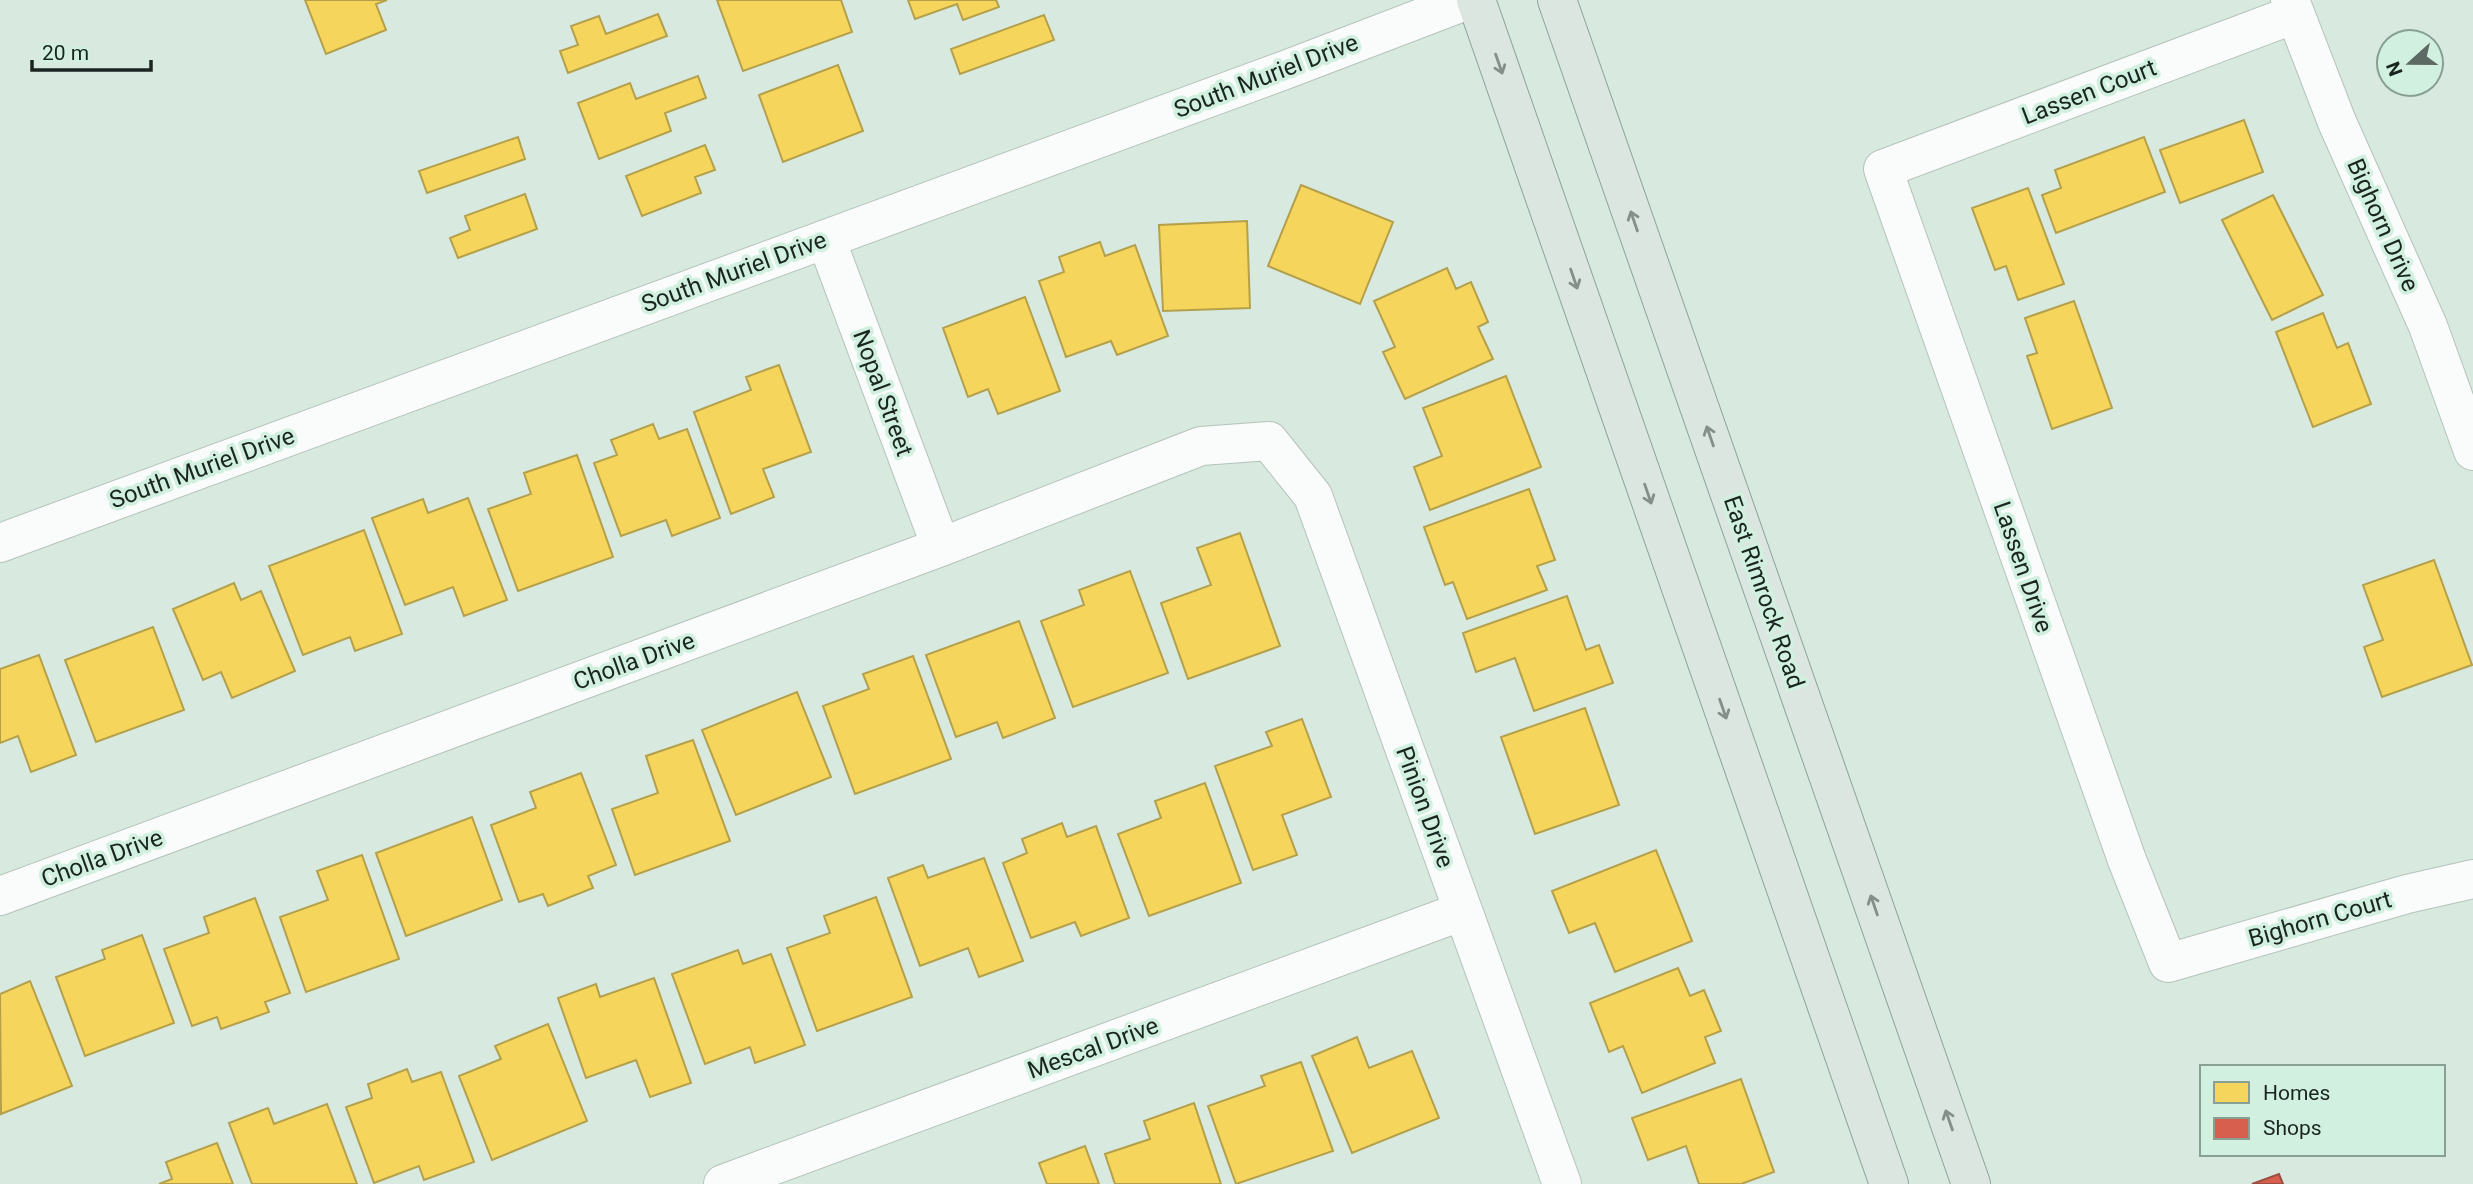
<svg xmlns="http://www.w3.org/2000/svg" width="2473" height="1184" font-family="Roboto,sans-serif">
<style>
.homes{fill:#f6d55c;stroke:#b4a04a;stroke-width:2}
.shops{fill:#d6604d;stroke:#9e4e40;stroke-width:2}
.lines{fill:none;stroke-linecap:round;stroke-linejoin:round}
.minor-casing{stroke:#b5c3bb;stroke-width:40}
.secondary-casing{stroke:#b5c3bb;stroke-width:40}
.primary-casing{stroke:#8ca49a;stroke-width:40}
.minor{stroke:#f9fcfa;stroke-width:38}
.secondary{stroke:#f9fcfa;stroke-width:38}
.primary{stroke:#dbe6e1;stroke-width:38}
.oneway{stroke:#848f8a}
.labels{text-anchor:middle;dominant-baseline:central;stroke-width:7;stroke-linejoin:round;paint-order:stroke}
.street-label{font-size:24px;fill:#1a2520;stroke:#d1f0e0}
</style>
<rect width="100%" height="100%" fill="#d8e9e0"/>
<path class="homes" d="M305 0H387L376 4 386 30 326 54Z
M717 0H841L852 32 743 71Z
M908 0H996L999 7 963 20 957 4 915 19Z
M658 14 667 36 568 73 560 51 578 45 571 26 599 16 606 34Z
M1044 15 1054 40 960 74 951 49Z
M838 65 863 131 783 162 759 95Z
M698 76 706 98 665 113 671 131 599 159 578 103 630 83 636 99Z
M2244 120 2263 172 2180 203 2160 150Z
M518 137 525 159 427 193 419 171Z
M2144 137 2165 192 2056 233 2042 195 2061 188 2055 170Z
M705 145 715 170 695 177 701 193 642 216 626 176Z
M1301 185 1393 222 1360 304 1268 266Z
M2028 188 2064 284 2018 300 2006 266 1995 270 1972 208Z
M525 194 537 229 458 258 450 238 470 230 465 216Z
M2273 195 2323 295 2272 320 2222 220Z
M1247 221 1250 308 1163 311 1159 225Z
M1100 242 1105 256 1135 245 1168 336 1117 355 1111 341 1066 357 1039 281 1064 272 1059 257Z
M1447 268 1456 289 1471 282 1488 322 1478 327 1493 359 1405 399 1383 352 1395 347 1374 301Z
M1025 297 1060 391 998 414 988 389 968 397 943 328Z
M2074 301 2112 408 2052 429 2027 356 2037 353 2025 318Z
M2323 313 2337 348 2348 343 2371 404 2313 427 2276 332Z
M779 365 811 452 763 469 774 497 731 514 694 412 751 390 746 377Z
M1506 376 1541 467 1430 510 1414 467 1442 456 1423 408Z
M653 424 659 439 687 429 720 518 672 536 666 520 621 536 594 463 617 455 611 440Z
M577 455 613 557 518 591 488 509 531 494 524 473Z
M1529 489 1555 560 1537 566 1547 590 1467 619 1453 582 1445 585 1424 527Z
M468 498 507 600 464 616 453 587 405 605 372 518 423 499 428 513Z
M364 530 402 634 355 651 350 637 303 655 269 566Z
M1240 533 1280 646 1188 679 1161 603 1211 585 1197 548Z
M2434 560 2472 665 2382 697 2364 647 2383 640 2363 585Z
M1130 571 1168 673 1073 707 1041 621 1084 605 1079 590Z
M234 583 241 600 261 591 295 671 232 698 221 672 203 680 173 609Z
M1567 596 1586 650 1599 645 1613 683 1534 711 1515 658 1476 672 1463 633Z
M1019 621 1055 718 1003 738 997 722 956 737 926 655Z
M153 627 184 710 96 742 65 660Z
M39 655 76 755 31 772 18 736 0 743V669Z
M913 656 951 759 855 794 823 706 869 689 863 674Z
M797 692 831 777 736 815 702 730Z
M1585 708 1619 805 1535 834 1501 737Z
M1302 719 1331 797 1282 815 1297 855 1253 870 1215 766 1272 746 1266 732Z
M693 740 730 841 635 875 612 809 658 793 646 756Z
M581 773 616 865 588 876 593 888 548 906 543 894 519 902 491 825 536 808 530 792Z
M1205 783 1241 883 1149 916 1118 834 1161 818 1155 801Z
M472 817 502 900 406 936 376 853Z
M1062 823 1067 837 1096 826 1129 918 1081 936 1075 922 1031 938 1003 863 1027 853 1022 839Z
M1656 850 1692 941 1615 972 1595 923 1569 933 1552 891Z
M362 855 399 959 306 992 280 917 328 900 317 871Z
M984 858 1023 961 979 977 968 948 920 966 888 878 923 865 928 878Z
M876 897 912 997 817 1031 787 948 830 933 824 916Z
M255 898 290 993 265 1002 269 1012 221 1029 217 1017 192 1026 164 949 209 933 204 917Z
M142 935 174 1023 85 1056 56 977 105 959 102 950Z
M738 950 743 964 771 954 805 1045 755 1063 750 1047 705 1064 672 974Z
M1678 968 1690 996 1704 990 1721 1031 1705 1037 1715 1063 1642 1093 1623 1046 1609 1052 1590 1003Z
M654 978 691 1083 650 1097 636 1060 586 1078 558 998 596 984 600 997Z
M30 981 72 1086 1 1114 0 994Z
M548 1024 587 1121 492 1160 459 1076 501 1059 495 1046Z
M1357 1037 1369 1068 1412 1051 1439 1118 1352 1153 1312 1056Z
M1301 1062 1333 1151 1236 1184 1208 1106 1265 1086 1261 1076Z
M407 1069 412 1082 441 1072 474 1162 424 1180 419 1166 374 1183 346 1107 372 1098 368 1084Z
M1741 1079 1774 1172 1741 1184H1699L1686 1146 1648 1160 1632 1118Z
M1194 1103 1221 1184H1115L1105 1154 1150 1139 1144 1121Z
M327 1104 357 1184H252L229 1123 268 1108 274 1124Z
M217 1143 233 1184H159L172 1179 166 1162Z
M1085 1146 1099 1184H1047L1039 1163Z"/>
<path class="shops" d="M2279 1174 2283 1184H2252Z"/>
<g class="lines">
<defs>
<path id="minor" d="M2290 0 2337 122 2428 326 2473 451
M2295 14 1883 169 2127 860 2168 963 2407 894 2473 879
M826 239 941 547
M0 896 941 547 1201 446 1269 441 1313 496 1562 1184
M723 1184 1463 911"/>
<path id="secondary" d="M0 543 1285 70 1468 0"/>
<path id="primary" d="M1476 0 1889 1184
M1557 0 1971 1184"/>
</defs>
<use href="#minor" class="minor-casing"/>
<use href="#secondary" class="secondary-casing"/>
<use href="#primary" class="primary-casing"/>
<use href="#minor" class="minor"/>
<use href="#secondary" class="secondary"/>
<use href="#primary" class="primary"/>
</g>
<defs><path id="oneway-shaft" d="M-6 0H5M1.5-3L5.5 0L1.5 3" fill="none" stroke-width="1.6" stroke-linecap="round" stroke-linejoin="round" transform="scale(1.75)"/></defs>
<g class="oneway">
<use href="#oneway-shaft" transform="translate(1499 64) rotate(71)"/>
<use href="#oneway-shaft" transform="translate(1634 221) rotate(-109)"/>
<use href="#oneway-shaft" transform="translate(1574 279) rotate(71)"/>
<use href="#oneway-shaft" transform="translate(1710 436) rotate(-109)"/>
<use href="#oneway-shaft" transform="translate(1648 494) rotate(71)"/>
<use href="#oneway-shaft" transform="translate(1723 709) rotate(71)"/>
<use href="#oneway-shaft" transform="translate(1874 905) rotate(-109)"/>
<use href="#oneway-shaft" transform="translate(1949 1120) rotate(-109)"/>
</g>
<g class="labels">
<g class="street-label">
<text transform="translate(1266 76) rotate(-21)">South Muriel Drive</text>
<text transform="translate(2089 92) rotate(-21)">Lassen Court</text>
<text transform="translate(2383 225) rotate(66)">Bighorn Drive</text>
<text transform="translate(734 272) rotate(-20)">South Muriel Drive</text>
<text transform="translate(883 393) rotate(70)">Nopal Street</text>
<text transform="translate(202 468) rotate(-20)">South Muriel Drive</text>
<text transform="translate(2023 567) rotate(71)">Lassen Drive</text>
<text transform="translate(1764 592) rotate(71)">East Rimrock Road</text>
<text transform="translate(634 661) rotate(-20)">Cholla Drive</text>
<text transform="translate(1425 807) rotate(70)">Pinion Drive</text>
<text transform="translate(102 858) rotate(-20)">Cholla Drive</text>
<text transform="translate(2320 919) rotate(-16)">Bighorn Court</text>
<text transform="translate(1093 1048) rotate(-20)">Mescal Drive</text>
</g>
</g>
<rect x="2200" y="1065" width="245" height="91" fill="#d1f0e0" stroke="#889f93" stroke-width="2"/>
<rect x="2214" y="1082" width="35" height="21" fill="#f6d55c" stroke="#889f93" stroke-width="2"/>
<text x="2263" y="1100" font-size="21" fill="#1a2520">Homes</text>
<rect x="2214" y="1118" width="35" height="21" fill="#d6604d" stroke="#889f93" stroke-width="2"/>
<text x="2263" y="1135" font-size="21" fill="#1a2520">Shops</text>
<g transform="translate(2410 63) rotate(249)"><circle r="33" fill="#d1f0e0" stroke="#889f93" stroke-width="2"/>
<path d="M0-5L12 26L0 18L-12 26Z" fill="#5c6a63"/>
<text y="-10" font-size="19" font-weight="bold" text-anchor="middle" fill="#1a2520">N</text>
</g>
<path d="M32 60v10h119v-10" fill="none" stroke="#1a2520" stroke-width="3.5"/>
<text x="42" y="60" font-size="21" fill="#1a2520" stroke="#d1f0e0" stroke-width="5" paint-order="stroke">20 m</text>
</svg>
